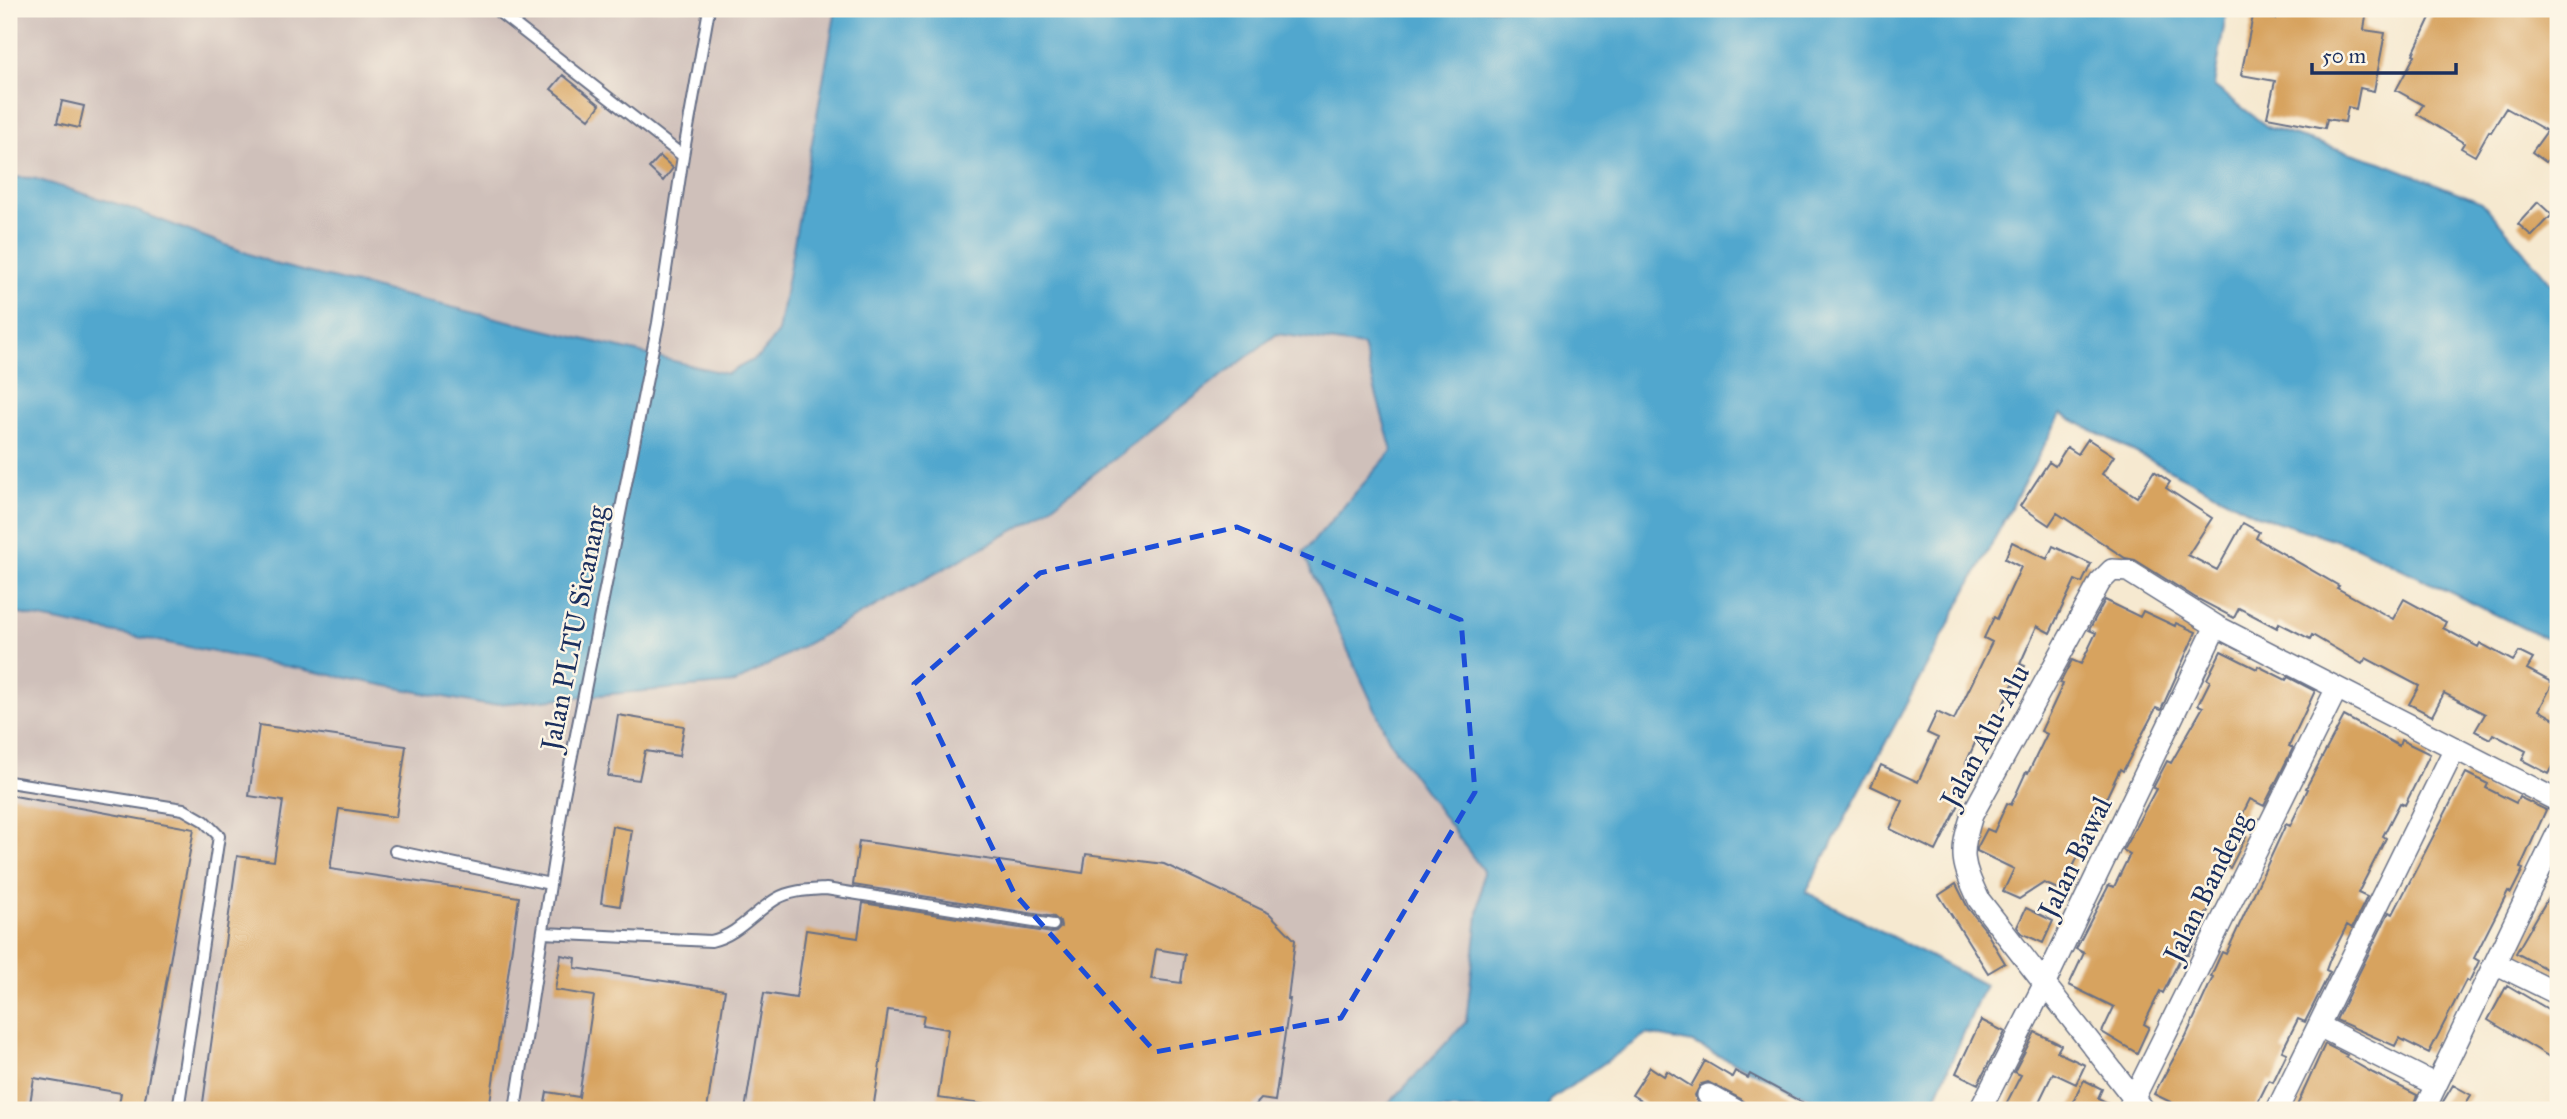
<svg xmlns="http://www.w3.org/2000/svg" width="2567" height="1119" font-family="'IM FELL Great Primer',serif">
<style>
.industrial{fill:#cfc0ba}
.water{fill:#51a7ce;stroke:#366b96;stroke-width:2}
.building{fill:#d7a35e;fill-rule:evenodd}
.lines{fill:none;stroke-linecap:round;stroke-linejoin:round}
.service-casing{stroke:#687086;stroke-width:14}
.minor-casing{stroke:#687086;stroke-width:24}
.service{stroke:#fff;stroke-width:10}
.minor{stroke:#fff;stroke-width:21}
.marked{fill:none;stroke:#1d4ed8;stroke-width:5;stroke-dasharray:14 9;stroke-linejoin:round}
.labels{text-anchor:middle;dominant-baseline:central;stroke-width:5;stroke-linejoin:round;paint-order:stroke}
.street-label{font-size:28px;fill:#1b2f5e;stroke:#fcf5e5}
</style>
<rect width="100%" height="100%" fill="#fcf5e5"/>
<filter id="ink" filterUnits="userSpaceOnUse"><feTurbulence type="fractalNoise" baseFrequency=".0143" numOctaves="2"/><feDisplacementMap in="SourceGraphic" scale="14" xChannelSelector="R" yChannelSelector="G"/><feConvolveMatrix kernelMatrix="1 2 1 2 8 2 1 2 1" color-interpolation-filters="sRGB"/></filter>
<filter id="wash" filterUnits="userSpaceOnUse"><feTurbulence type="fractalNoise" baseFrequency=".00686" numOctaves="4" result="noise"/><feDisplacementMap in="SourceGraphic" scale="28" xChannelSelector="R" yChannelSelector="G"/><feGaussianBlur stdDeviation="1.57" result="paint"/><feColorMatrix in="noise" values="0 0 0 0 0 0 0 0 0 0 0 0 0 0 0 0 0 1.4 0 .05"/><feComposite in="paint" operator="in"/></filter>
<g filter="url(#wash)">
<rect width="100%" height="100%" fill="#f6e9d0"/>
<path class="industrial" d="M9 9H836L778 332 760 356 727 374 278 265 127 207 33 178 9 177Z
M1265 289 1415 316 1519 868 1452 1110H9V529Z"/>
<path class="water" d="M836 9H2227L2214 86 2269 128 2381 162 2482 202 2558 291V645L2357 547 2257 515 2061 414 1806 892 1985 985 1930 1110H1835L1692 1043 1646 1034 1551 1100 1547 1110H1383L1466 1022 1483 871 1391 744 1303 553 1392 451 1363 346 1277 334 1035 519 735 683 485 705 9 612V177L33 178 127 207 278 265 727 374 760 356 778 332Z"/>
<g id="blocks">
<path class="building" d="M2277 9H2367L2364 30 2385 33 2374 91 2360 88 2356 109 2348 107 2345 122 2327 119 2325 128 2267 117 2275 81 2241 75 2253 16 2276 19Z
M2434 9H2558V146L2546 162 2532 152 2547 131 2506 108 2491 132 2489 131 2475 156 2461 148 2464 143 2417 114 2423 105 2396 90 2415 55 2413 54Z
M563 75 600 105 589 119 551 89Z
M62 101 84 106 79 128 57 123Z
M660 156 673 168 663 181 649 168Z
M2538 202 2552 215 2532 236 2518 224Z
M2088 439 2114 456 2102 474 2137 497 2154 471 2170 482 2166 488 2212 518 2188 555 2217 570 2243 523 2259 532 2256 538 2339 586 2337 588 2393 619 2404 599 2446 622 2443 628 2478 647 2480 643 2513 661 2519 652 2533 659 2527 669 2553 683 2539 710 2558 721V757L2549 774 2522 760 2526 751 2493 734 2490 739 2475 731 2485 714 2444 693 2432 716 2409 704 2419 686 2366 658 2362 664 2312 635 2310 639 2279 623 2277 628 2239 608 2234 618 2196 598 2135 560 2125 558 2057 513 2049 525 2020 506 2049 462 2055 466 2067 447 2078 454Z
M2012 542 2047 559 2053 546 2091 564 2082 583 2075 580 2050 633 2037 626 2020 664 2025 666 2015 685 2013 684 1992 729 1983 725 1966 763 1977 768 1936 851 1890 829 1903 801 1871 786 1881 765 1918 782 1938 738 1927 733 1937 712 1954 720 1992 642 1984 638 1994 617 1997 619 2021 567 2005 559Z
M2105 600 2140 617 2143 611 2175 626 2176 623 2196 632 2161 710 2156 708 2123 771 2120 769 2102 807 2107 809 2096 832 2094 831 2082 855 2079 854 2062 891 2044 883 2019 899 2003 892 2014 869 1977 851V848L1987 829 1994 832 2007 803 2011 805 2026 772 2028 773 2047 734 2041 731 2063 684 2060 683 2072 660 2081 664 2096 633 2089 630Z
M2221 651 2257 669 2258 666 2286 680 2288 677 2315 691 2289 746 2293 748 2264 806 2250 799 2234 831 2246 837 2230 868 2221 864 2203 899 2212 903 2196 934 2198 935 2188 955 2183 953 2163 993 2160 991 2144 1024 2149 1027 2137 1053 2102 1032 2114 1007 2069 985 2084 953 2076 949 2109 885 2114 887 2130 854 2123 850 2156 789 2153 788 2167 761 2171 763 2203 707 2198 705 2210 681 2207 679Z
M618 715 684 726 679 756 645 751 639 780 608 776Z
M2344 716 2399 746 2401 740 2430 754 2405 805 2400 803 2383 836 2386 838 2358 893 2367 897 2352 928 2347 925 2330 959 2326 970 2330 972 2305 1022 2298 1019 2282 1051 2287 1053 2273 1082 2269 1080 2254 1110H2187L2154 1094 2186 1036 2213 977 2211 976 2222 952 2226 954 2286 824 2290 826 2308 789 2306 788Z
M259 725 406 746 396 817 339 809 330 869 519 897 489 1110H202L237 856 274 861 283 801 249 796Z
M2466 773 2488 784 2486 788 2516 803 2519 797 2546 810 2520 868 2523 869 2511 893 2508 891 2474 958 2479 961 2469 982 2466 980 2429 1053 2399 1038 2395 1046 2336 1020 2389 912 2393 914Z
M9 795 194 829 143 1110H118L121 1093 34 1078 29 1110H9Z
M612 826 632 830 620 906 601 903Z
M859 841 1083 873 1086 854 1164 864 1269 913 1295 940 1288 999H1290L1275 1101 1261 1099 1251 1110H1025L938 1098 948 1029 922 1025 924 1015 888 1010 873 1110H745L764 993 796 998 806 930 858 938 863 903 1052 933 1056 932 1061 927 1060 922 1054 917 853 885ZM1156 949 1185 954 1181 983 1151 979Z
M2558 881V975L2516 953Z
M1956 884 1968 908 1984 928 2005 963 1988 973 1939 895Z
M2026 908 2053 921 2043 943 2021 933 2017 927Z
M561 955 576 958 575 968 725 990 707 1110 544 1109 547 1092 579 1097 594 996 555 990Z
M2507 985 2558 1015V1062L2488 1020Z
M1981 1020 2005 1032 1978 1084 1956 1073Z
M2035 1032 2061 1045 2057 1052 2085 1065 2076 1084 2053 1073 2035 1110H2003L2021 1075 2014 1072Z
M2325 1044 2347 1055 2345 1057 2373 1073 2417 1095 2411 1110H2295Z
M1705 1061 1732 1077 1735 1071 1748 1078 1750 1074 1816 1110H1748L1747 1104 1741 1099 1708 1082 1701 1084 1695 1095 1697 1102 1708 1110H1640L1645 1103 1632 1095 1650 1067 1664 1076 1667 1071 1691 1086Z
M2084 1080 2102 1089 2098 1098 2116 1107 2115 1110H2069Z
M2453 1085 2471 1095 2462 1110H2438Z"/>
</g>
</g>
<g filter="url(#ink)">
<use href="#blocks" fill-opacity="0" stroke="#687086" stroke-width="2"/>
<g class="lines">
<defs>
<path id="service" d="M495 9 683 156
M9 782 183 809 204 821 219 836 178 1110
M395 851 550 884
M543 933 711 941C738 935 753 913 776 899 791 890 810 890 826 889L1053 925
M515 1110 564 795 658 323 683 156 709 9"/>
<path id="minor" d="M2495 963 2558 994
M2319 1026 2436 1085
M1708 1095 1735 1110
M1980 1110 2045 983 2216 626
M2128 1110 2337 688
M2143 1110 1979 900C1962 863 1959 855 1972 815L2100 582 2112 570 2128 571 2216 626 2558 801
M2277 1110 2455 748
M2424 1110 2558 832"/>
</defs>
<use href="#service" class="service-casing"/>
<use href="#minor" class="minor-casing"/>
<use href="#service" class="service"/>
<use href="#minor" class="minor"/>
</g>
</g>
<path class="marked" d="M1237 527 1461 620 1475 792 1341 1018 1155 1052 1014 893 914 684 1040 573Z"/>
<g class="labels">
<g class="street-label">
<text transform="translate(574 628) rotate(-79)">Jalan PLTU Sicanang</text>
<text transform="translate(1985 736) rotate(-62)">Jalan Alu-Alu</text>
<text transform="translate(2075 857) rotate(-64)">Jalan Bawal</text>
<text transform="translate(2207 887) rotate(-64)">Jalan Bandeng</text>
</g>
</g>
<rect width="2567" height="1119" fill="none" stroke="#fcf5e5" stroke-width="35"/>
<path d="M2312 63v10h144v-10" fill="none" stroke="#1b2f5e" stroke-width="3.5"/>
<text x="2322" y="63" font-size="21" fill="#1b2f5e" stroke="#fcf5e5" stroke-width="5" paint-order="stroke">50 m</text>
</svg>
